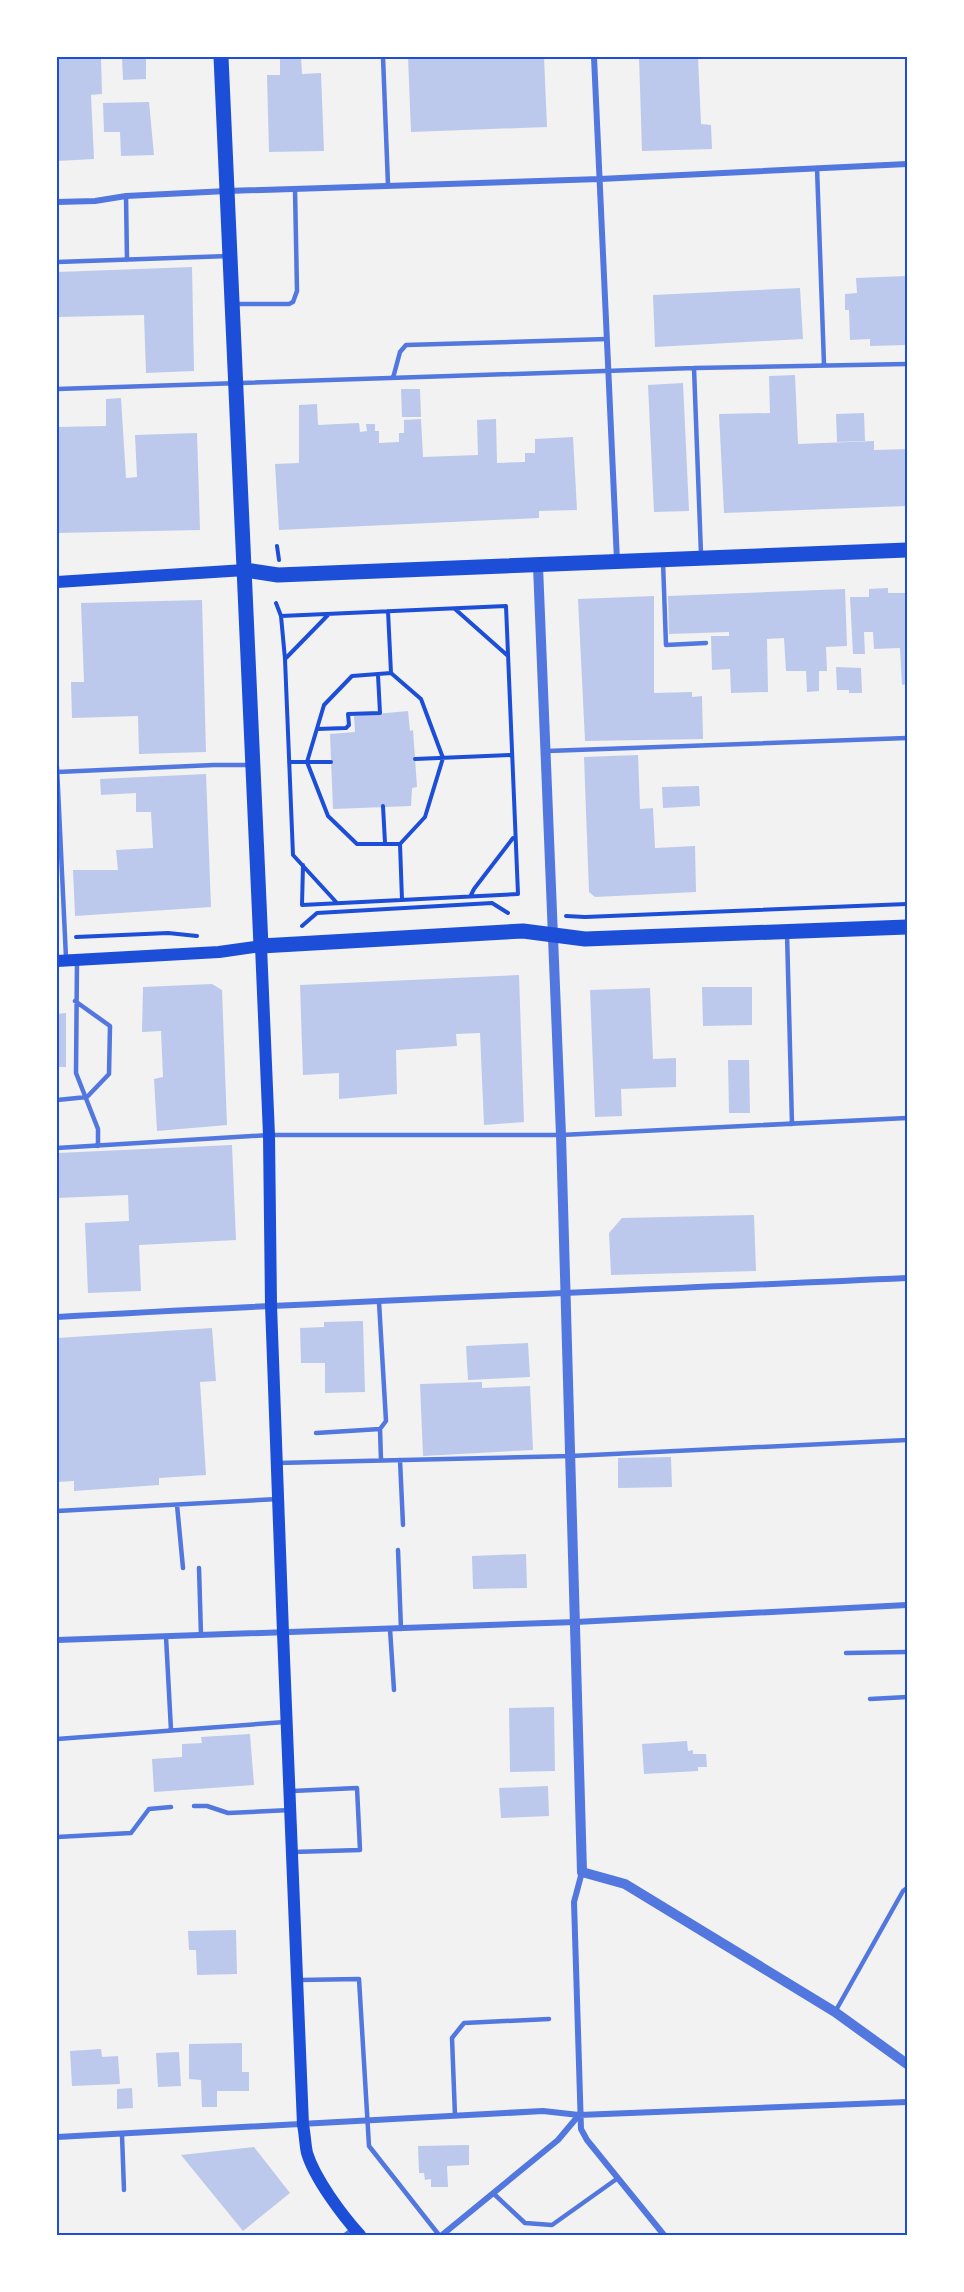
<svg xmlns="http://www.w3.org/2000/svg" width="964" height="2292" font-family="Figtree,sans-serif">
<style>
.building{fill:#bdc9ec}
.lines{fill:none;stroke-linecap:round;stroke-linejoin:round}
.path{stroke:#1d4ed8;stroke-width:4}
.service{stroke:#5277de;stroke-width:4.5}
.minor{stroke:#5277de;stroke-width:6}
.tertiary{stroke:#5277de;stroke-width:10}
.secondary{stroke:#1d4ed8;stroke-width:12}
.primary{stroke:#1d4ed8;stroke-width:15}
.neatline{fill:none;stroke:#1d4ed8;stroke-width:2}
</style>
<rect width="100%" height="100%" fill="#f2f2f2"/>
<path class="building" d="M57 57H101L102 94 91 95 94 159 57 161Z
M122 57H146V79L123 80Z
M280 57H301L302 74 321 73 324 151 269 152 267 75H280Z
M408 57H544L547 127 411 132Z
M639 57H698L701 124 711 125 712 149 642 151Z
M149 102 154 155 121 156 120 132H104L103 103Z
M192 267 194 371 146 373 144 315 59 317 58 272Z
M907 276V345L870 346V339L850 340 849 310H845V294L857 293 856 278Z
M800 288 803 339 655 347 653 295Z
M795 375 798 444 874 441V450L907 449V506L724 513 719 414 770 413 769 376Z
M683 383 689 511 654 512 648 385Z
M401 389H420L421 417H402Z
M121 398 126 478 137 477 135 435 197 433 200 530 57 533V427L106 426V399Z
M317 404 318 425 359 423 360 432 367 431 366 424H375V431H379V443L399 442V433H404V420L421 419 423 457 478 455 477 420 496 419 497 463 525 462V453H535V439L573 437 577 510 539 511V518L279 530 275 464 299 463V405Z
M864 413 865 441 837 442 836 414Z
M888 588V593H907V684L902 685 900 648 874 649 873 632H864L865 654H853L850 597H869V589Z
M845 589 847 646 826 647 827 671H819V691L807 692 806 671H786L784 638 767 639 768 692 731 693 730 669 712 670 711 636H729V632L669 634 668 596Z
M654 596V693L692 692V697L702 696 703 739 585 741 578 599Z
M202 600 206 752 139 754 138 716 72 718 71 682H84L81 603Z
M836 667 861 668 862 693H849V690H837Z
M408 711 410 731 413 730 417 787 412 788 411 806 333 809 330 734 355 732 354 716Z
M638 755 640 809 653 808 655 848 695 846 696 892 595 897 589 892 584 757Z
M206 774 211 907 75 916 73 870H118L116 850 153 848 151 812H136V793L101 795 100 779Z
M699 786 700 806 663 808 662 787Z
M519 975 524 1122 484 1125 480 1033 456 1034 457 1046 396 1050 397 1094 339 1099V1073L303 1075 300 985Z
M212 984 222 990 227 1125 157 1131 154 1079 163 1077 161 1031 142 1032 143 987Z
M702 987H752V1025L703 1026Z
M650 988 653 1059 676 1058V1087L621 1089 622 1116 595 1117 590 990Z
M66 1013V1067H57V1014Z
M728 1060H749L750 1113H729Z
M232 1145 236 1240 139 1245 141 1291 88 1293 85 1223 129 1221 128 1195 57 1198V1153Z
M754 1215 756 1271 611 1275 609 1233 622 1218Z
M363 1321 365 1392 325 1393V1363H301L300 1328 324 1327V1322Z
M212 1328 216 1381 200 1382 206 1475 159 1478V1485L74 1491V1481L57 1482V1338Z
M528 1343 530 1377 468 1380 466 1346Z
M482 1382V1388L530 1386 533 1450 423 1456 420 1384Z
M671 1457 672 1487 618 1488V1458Z
M526 1554 527 1588 473 1589 472 1556Z
M554 1707 555 1771 510 1772 509 1708Z
M250 1734 254 1785 154 1792 152 1759 182 1757V1744L202 1743 201 1737Z
M687 1741 688 1751 693 1750V1754H706L707 1767H698V1771L644 1774 642 1744Z
M548 1786 549 1816 501 1818 499 1788Z
M236 1930 237 1974 197 1975 196 1950H189L188 1931Z
M242 2043V2072H249V2091H217V2107H202L201 2080 189 2079V2044Z
M101 2049 102 2057 118 2056 120 2084 72 2086 70 2051Z
M179 2052 181 2086 158 2087 156 2053Z
M132 2088 133 2108 117 2109V2089Z
M469 2145V2165L447 2166 448 2187H431V2179L425 2180 424 2173H419L418 2146Z
M254 2147 290 2193 243 2231 181 2155Z"/>
<g class="lines">
<path class="path" d="M277 546 279 560
M276 603 281 616
M455 609 508 656
M388 611 391 673 421 699 443 758 425 817 400 844 402 900
M286 658 328 615
M391 673 352 676 324 705 307 762 328 816 357 844H400
M378 675 380 713
M317 729 346 728 349 725 348 714 380 713
M415 759 511 755
M289 762H331
M383 806 385 843
M303 865 302 905 518 894 506 606 281 616 285 659 293 855 337 903
M471 895 474 889 513 838
M566 916 585 917 907 904
M302 926 317 913 492 903 508 913
M76 937 168 933 197 936"/>
<path class="service" d="M383 57 388 185
M817 168 824 364
M126 196 127 260
M57 262 229 256
M236 304H289L293 302 297 291 295 189
M694 368 701 554
M393 378 400 352 406 345 607 339
M57 389 694 368 907 364
M663 562 666 645 706 643
M547 751 907 738
M57 767 66 958
M57 772 214 765H251
M787 933 792 1124
M77 961 76 1073 98 1129V1146
M57 1100 87 1097 109 1074 110 1026 75 1001
M57 1148 269 1135H561L907 1118
M380 1429 381 1460
M316 1433 380 1429 386 1421 379 1302
M400 1460 403 1525
M277 1463 571 1456 907 1440
M177 1505 183 1568
M57 1511 278 1499
M398 1550 401 1629
M199 1568 201 1635
M390 1629 394 1690
M166 1637 171 1730
M846 1653 907 1652
M870 1699 907 1697
M57 1739 285 1722
M292 1791 357 1788 360 1850 293 1852
M194 1806H207L228 1813 290 1810
M57 1837 131 1833 149 1809 171 1807
M299 1980 359 1979 369 2146 439 2235
M835 2012 903 1891 907 1888
M455 2116 452 2038 464 2023 549 2019
M122 2135 124 2190
M494 2194 525 2223 552 2225 618 2178
M345 2235 354 2228"/>
<path class="minor" d="M594 57 617 561
M57 202 95 201 126 196 227 191 600 179 907 164
M57 1317C340 1301 624 1291 907 1278
M57 1640 576 1622 907 1605
M582 1872 574 1902 581 2129 587 2140 664 2235
M57 2137 543 2111 579 2115 907 2102
M442 2235 558 2140 579 2115"/>
<path class="tertiary" d="M538 566 561 1135 582 1872 625 1884 835 2012 907 2064"/>
<path class="secondary" d="M57 582 245 570
M57 961 219 952 261 946 269 1135 271 1305 283 1633 303 2125C305 2134 305 2144 307 2153 315 2179 342 2215 360 2235"/>
<path class="primary" d="M221 57 261 946 523 931 585 939 907 927
M245 570 278 575 907 550"/>
</g>
<rect width="964" height="2292" fill="none" stroke="#ffffff" stroke-width="117"/>
<rect x="58" y="58" width="848" height="2176" class="neatline"/>
</svg>
